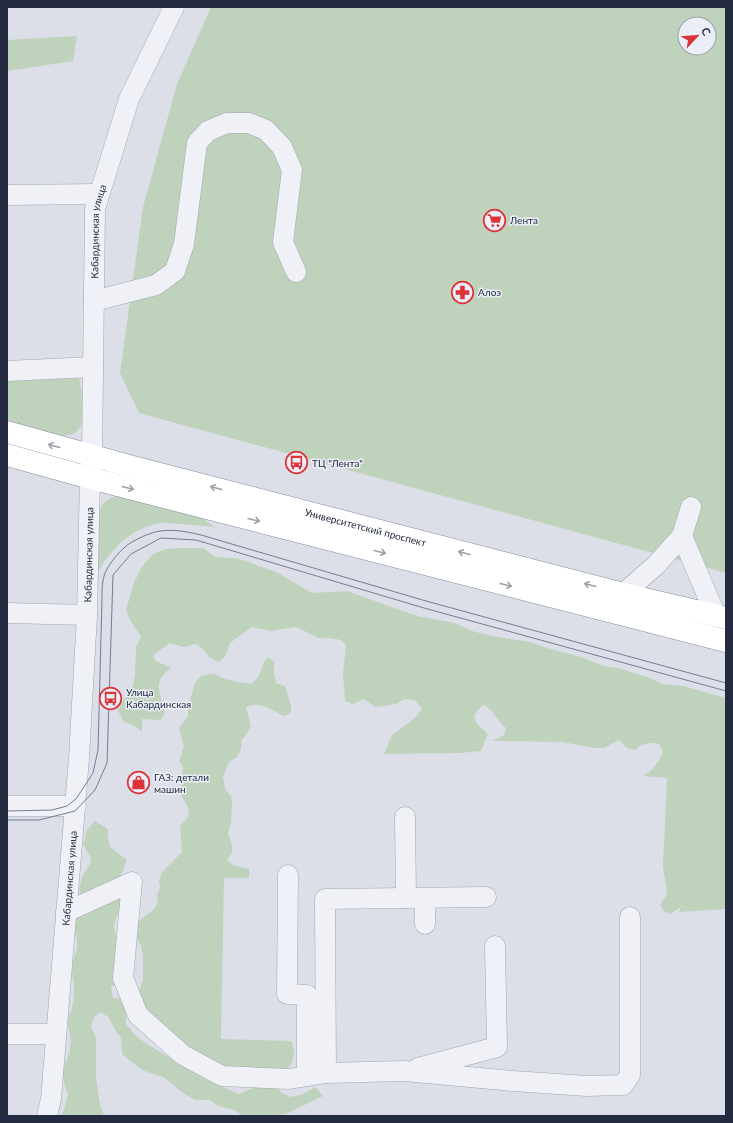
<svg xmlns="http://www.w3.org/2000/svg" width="733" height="1123" font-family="Lato,sans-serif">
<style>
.green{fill:#bfd3bc;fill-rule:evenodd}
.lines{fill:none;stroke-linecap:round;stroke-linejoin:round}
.minor-casing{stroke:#a1a5b2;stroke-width:21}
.highway-casing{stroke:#828aa0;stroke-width:23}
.minor{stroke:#eff1f6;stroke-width:20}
.highway{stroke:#fff;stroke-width:22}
.tram{stroke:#747c93;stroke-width:1}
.oneway{stroke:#9ca0a9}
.labels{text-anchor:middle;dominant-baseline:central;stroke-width:3;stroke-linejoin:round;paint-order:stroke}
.poi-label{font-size:10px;fill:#242b40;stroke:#ebeef6;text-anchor:start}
.street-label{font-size:10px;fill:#242b40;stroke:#ebeef6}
</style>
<rect width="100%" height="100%" fill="#dcdfe8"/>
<path class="green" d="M211 7H726V573L139 413 120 373 143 207 177 84ZM685 24H709V48H685Z
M77 36 73 61 7 71V40Z
M76 359 84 407 81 426 74 434 57 437 7 423V362Z
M123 495 202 518 215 527C203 526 192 525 180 524 175 524 168 522 162 523 129 527 108 553 93 580L97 514C103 501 108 497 123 495Z
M182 548H203L215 557 235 558 246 561 278 573 312 593 347 591 417 616 455 623 472 631 497 637 530 642 544 647 584 658 603 666 618 668 647 677 663 684 683 686 726 698V909L679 912 683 900 680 908 670 914 665 912 660 905 667 894 663 866 667 778 643 776C652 771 659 762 663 752L659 744C650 742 642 743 635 750L627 748 619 740 604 748H595L562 742 492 741 504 735 506 728C496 720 494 710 484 705L477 710 474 717 477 724 488 734 481 751 460 753 384 754 392 735 416 717 422 709 415 700 405 699 396 704 376 707 363 699 353 704 345 701 343 673 346 646 341 640 329 638H319L296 627 271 631 252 627 230 643 225 656 219 662 209 657 203 649 196 644 183 647 169 643C164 648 158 650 153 656L156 661 171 668C151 682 161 694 165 713L161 720 142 719V732L133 725 124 722 118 711 121 704 132 688 135 676 136 647 141 637 130 620 126 610 134 583 141 568 152 555 165 549Z
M268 657 274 662V672L276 683 285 686 291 705V713L284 716C270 710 262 701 246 707L251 726 246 735 241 741V749L237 757 229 762 223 776 225 789 231 796 232 802 231 824 228 833 232 845V852L227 860 233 865 249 869V878H224L221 1039 291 1041C295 1047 295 1058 291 1064 290 1067 285 1070 283 1072L219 1066 186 1051 150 1020 139 992 143 979V957L141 945 135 936 137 922 152 911 158 903 157 895 160 888 159 880 162 872 182 852 180 826 188 817 189 809 181 795 183 766 179 761 184 747 179 728 188 716V707L195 683 201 676 214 673C225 681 238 682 251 684 264 674 259 667 268 657Z
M95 821 108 829V838L110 847 127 860 120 879 121 905 114 925 123 978 111 987 113 998 122 999 126 1010V1024L138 1038 178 1063 204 1079 239 1094 258 1086 274 1085 281 1092 290 1097 303 1094 315 1087 323 1096 288 1113 275 1116 242 1115 234 1110 218 1106 210 1100H195L183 1093 165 1078 142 1070 122 1054 121 1038 114 1028 109 1018 101 1012 94 1017 91 1027 96 1038V1077L100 1105 104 1115V1116H61L64 1110 68 1093 65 1087 62 1071 69 1054 71 1041 67 1019 71 1012 74 997V985L71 966 77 949V938L75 934 73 923 82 903C76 887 82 876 91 862L90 856 83 845 87 830Z"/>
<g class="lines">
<defs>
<g id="minor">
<path d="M7 195 99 194"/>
<path d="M94 301 156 285 175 271 184 244 197 143 208 131 227 123H249L266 130 282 147 292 170 283 242 296 272"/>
<path d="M7 371 93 367"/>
<path d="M691 507 682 536 716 616"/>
<path d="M623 594 656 565 682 536"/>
<path d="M7 613 87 615"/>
<path d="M7 806H76"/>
<path d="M405 817 406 898"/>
<path d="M288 875 287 994 307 995V1076"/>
<path d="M425 898V924"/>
<path d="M66 912 132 882 123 978 138 1015 183 1055 222 1076 289 1079 326 1073 404 1071 513 1081 587 1086 623 1085 630 1075V917"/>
<path d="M7 1034H56"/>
<path d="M418 1068 497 1047 495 946"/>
<path d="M326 1073 325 899 486 897"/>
<path id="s1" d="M47 1116 51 1099 79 758 87 615 90 478 92 455 95 209 129 99 174 7"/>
</g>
<g id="highway">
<path id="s2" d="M7 432 133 467 623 594 726 618"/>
<path d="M7 455 90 478 726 641"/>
</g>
</defs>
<use href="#minor" class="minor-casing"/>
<use href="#highway" class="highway-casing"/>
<use href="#minor" class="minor"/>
<use href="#highway" class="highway"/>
<path class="tram" d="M7 811 52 810 67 806 76 799 93 773 98 750 102 598C102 589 102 579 106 571 110 563 118 553 125 547 131 541 153 531 161 531 174 529 188 532 201 535L426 601 726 683
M7 820H39L75 811 95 790 107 763 113 575 131 554 161 538 196 540 424 608 726 691"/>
</g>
<defs><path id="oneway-shaft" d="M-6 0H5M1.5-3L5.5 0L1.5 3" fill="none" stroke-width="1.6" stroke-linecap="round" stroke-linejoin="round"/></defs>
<g class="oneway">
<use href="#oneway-shaft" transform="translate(54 446) rotate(-165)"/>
<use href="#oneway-shaft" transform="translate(128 488) rotate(14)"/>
<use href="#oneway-shaft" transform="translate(216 488) rotate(-165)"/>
<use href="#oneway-shaft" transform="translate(254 520) rotate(14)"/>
<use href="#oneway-shaft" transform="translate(380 552) rotate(14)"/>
<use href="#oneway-shaft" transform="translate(464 553) rotate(-165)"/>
<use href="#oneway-shaft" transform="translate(506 585) rotate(14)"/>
<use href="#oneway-shaft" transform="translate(590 585) rotate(-165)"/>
</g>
<defs>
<symbol id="supermarket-ring" viewBox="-11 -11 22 22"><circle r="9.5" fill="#ebeef6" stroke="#dc3238" stroke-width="1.5"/><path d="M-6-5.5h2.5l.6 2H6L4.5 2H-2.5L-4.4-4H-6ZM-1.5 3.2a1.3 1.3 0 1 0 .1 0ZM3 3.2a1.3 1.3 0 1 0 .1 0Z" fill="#dc3238"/></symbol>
<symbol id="pharmacy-ring" viewBox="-11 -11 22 22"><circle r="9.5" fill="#ebeef6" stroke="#dc3238" stroke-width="1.5"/><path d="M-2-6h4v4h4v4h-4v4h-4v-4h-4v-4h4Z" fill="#dc3238"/></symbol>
<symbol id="bus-ring" viewBox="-11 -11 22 22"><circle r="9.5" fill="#ebeef6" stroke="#dc3238" stroke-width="1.5"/><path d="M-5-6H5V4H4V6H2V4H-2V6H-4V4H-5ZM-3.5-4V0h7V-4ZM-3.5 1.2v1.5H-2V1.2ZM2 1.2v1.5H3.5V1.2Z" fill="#dc3238"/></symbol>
<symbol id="shop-ring" viewBox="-11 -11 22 22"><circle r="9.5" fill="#ebeef6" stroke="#dc3238" stroke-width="1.5"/><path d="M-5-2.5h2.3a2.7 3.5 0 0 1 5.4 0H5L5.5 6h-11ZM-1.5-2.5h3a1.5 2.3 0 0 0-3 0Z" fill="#dc3238"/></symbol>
</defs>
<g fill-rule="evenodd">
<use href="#supermarket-ring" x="482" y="208" width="25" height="25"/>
<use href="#pharmacy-ring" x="450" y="280" width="25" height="25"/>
<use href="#bus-ring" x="284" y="450" width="25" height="25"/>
<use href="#bus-ring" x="98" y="686" width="25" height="25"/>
<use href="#shop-ring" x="126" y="770" width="25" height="25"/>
</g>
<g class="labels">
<g class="poi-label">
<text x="510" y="220">Лента</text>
<text x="478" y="292">Алоэ</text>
<text x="312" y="463">ТЦ "Лента"</text>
<text x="126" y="692">Улица<tspan x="126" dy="12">Кабардинская</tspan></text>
<text x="154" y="777">ГАЗ: детали<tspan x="154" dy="12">машин</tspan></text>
</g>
<g class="street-label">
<text stroke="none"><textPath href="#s1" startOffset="887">Кабардинская улица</textPath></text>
<text stroke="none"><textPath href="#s2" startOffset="371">Университетский проспект</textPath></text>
<text stroke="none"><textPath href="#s1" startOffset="563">Кабардинская улица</textPath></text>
<text stroke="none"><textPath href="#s1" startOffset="239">Кабардинская улица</textPath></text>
</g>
</g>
<rect width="733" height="1123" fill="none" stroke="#242b40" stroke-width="16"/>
<g transform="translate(697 36) rotate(64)"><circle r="19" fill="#ebeef6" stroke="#9ba0ad"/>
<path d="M0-3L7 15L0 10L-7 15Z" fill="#dc3238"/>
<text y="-6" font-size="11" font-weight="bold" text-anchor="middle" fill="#242b40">С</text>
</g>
</svg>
